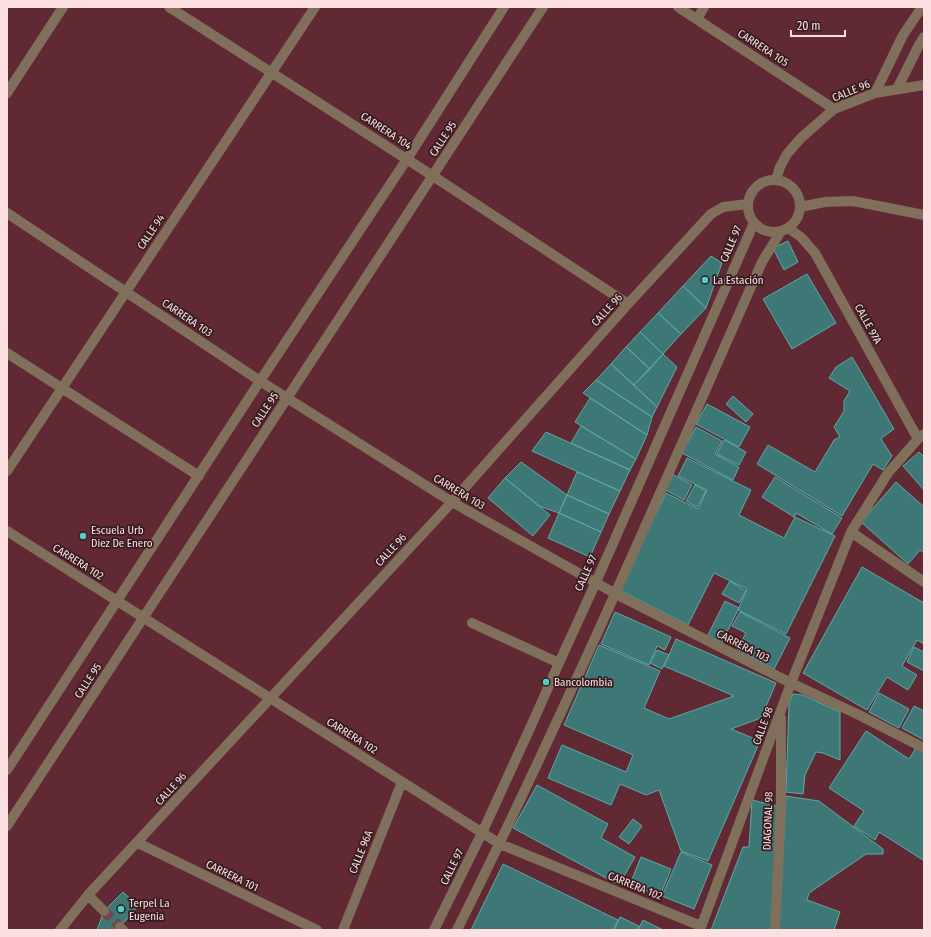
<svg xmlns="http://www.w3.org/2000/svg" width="931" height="937" font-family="'Fira Sans Condensed',sans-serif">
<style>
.building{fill:#3e7876;stroke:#59aba7}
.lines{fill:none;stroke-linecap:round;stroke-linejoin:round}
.minor-tunnel{stroke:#78444d;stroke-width:10;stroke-dasharray:10 5;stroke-linecap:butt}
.minor{stroke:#7f6f5b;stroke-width:10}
.poi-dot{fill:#54cdc8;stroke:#351c1f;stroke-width:1.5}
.labels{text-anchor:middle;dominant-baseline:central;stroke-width:3.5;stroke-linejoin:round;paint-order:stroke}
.street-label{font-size:11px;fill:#fcdfe1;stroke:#351c1f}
.poi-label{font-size:11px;fill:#fcdfe1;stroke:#351c1f;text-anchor:start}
</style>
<rect width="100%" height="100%" fill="#612933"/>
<path class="building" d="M788 241 798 262 784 270 773 248Z
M711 256 722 263 706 308 683 286Z
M807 274 836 323 792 349 763 299Z
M683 286 706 308 681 334 658 313Z
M658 313 681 334 663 354 640 332Z
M640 332 663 354 650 369 626 347Z
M626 347 650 369 634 385 611 364Z
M663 354 677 367 657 407 634 385Z
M852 357 894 429 883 437 881 439 892 456 883 470 873 464 842 516 757 464 768 445 815 472 834 440 840 437 834 427 844 411V401L850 391 829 378 836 367Z
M611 364 657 407 652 417 596 380Z
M596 380 652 417 647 435 583 393Z
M733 396 753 414 746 422 726 404Z
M590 398 647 435 636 459 575 422Z
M707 404 750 427 739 447 696 424Z
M581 426 636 459 630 470 571 443Z
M696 427 722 441 715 454 739 467 733 480 682 453Z
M546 432 630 470 620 491 532 451Z
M724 440 746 452 739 465 717 454Z
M919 452 924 457V490L903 466Z
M687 458 751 490 739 515 784 538 795 517 835 536 786 634 738 610 747 589 714 573 688 625 619 590 666 493 698 509 707 490 678 476Z
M521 462 567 495 559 513 539 506 505 478Z
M577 472 620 491 609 514 567 495Z
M672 474 692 485 684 500 664 489Z
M775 477 842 518 832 534 796 513 794 517 762 497Z
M505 478 550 515 533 536 488 498Z
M896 482 924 507V553L920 550 908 564 861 522Z
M695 485 706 491 697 507 686 501Z
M567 495 609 514 601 532 559 513Z
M559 513 601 532 590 557 548 538Z
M862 567 924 603V644L917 640 902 666 917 675 908 690 887 677 867 710 803 673Z
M730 581 746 591 739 603 722 594Z
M725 601 739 608 720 646 706 639Z
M615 612 671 637 665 650 657 646 649 665 601 644Z
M740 612 790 638 774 669 737 649 746 633 732 626Z
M676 639 776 683 761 718 731 729 760 741 708 861 681 851 659 790 646 795 620 784 611 805 548 778 562 745 626 772 633 755 564 725 599 645 660 671 644 708 669 719 734 696 664 666Z
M914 647 924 652V671L907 662Z
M657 650 669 655 662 669 650 663Z
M879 693 909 709 899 728 869 712Z
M793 694 803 695 840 712V760L823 753 816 752 805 775 803 794 786 792 789 703Z
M914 706 924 711V740L902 728Z
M866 731 909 759 916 748 924 753V858L923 860 879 832 875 840 854 826 864 811 829 788Z
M537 785 608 824 601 838 635 857 619 885 513 828Z
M786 796 819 801 883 849V854H866L809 893 807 900 840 912 834 930H779Z
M752 800 777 806 771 930H711L743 847H749Z
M633 819 642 826 629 844 619 837Z
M681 852 712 865 694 909 662 896Z
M641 857 671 869 660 896 630 884Z
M503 864 618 920 613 930H471Z
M123 892 138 906 120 927 118 930H97L104 911Z
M620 917 639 926 637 930H614Z
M643 920 663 930H638Z"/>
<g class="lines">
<path class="minor-tunnel" d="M104 911 120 927"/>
<path class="minor" d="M169 7 433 176 628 304
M678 7 834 109
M697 19 704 7
M897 89 919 45 924 37
M7 93 63 7
M875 93 903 35 922 7
M748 206a26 26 0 1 1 52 0a26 26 0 1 1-52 0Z
M776 180 780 167 787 154 801 138 834 109 875 93 924 85
M800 207 825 202 853 201 924 215
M7 213 260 381 452 502 616 594 791 683 859 715 924 748
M788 228 801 237 815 253 918 439
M7 353 199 476
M7 471 315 7
M7 531 500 844 701 926
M851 532 924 582
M472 623 559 663
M7 770 260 381 407 159 504 7
M7 826 543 7
M138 843 317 930
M88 895 104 911
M120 927 123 930
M60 930 88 895 452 502 628 304 711 214 723 207 748 204
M343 930 402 782
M434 930 482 833 531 726 559 663 596 582 754 223
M457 930C566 711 663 486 762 262L781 231
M700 930 791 683 851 532 888 473 918 439 924 434
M775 930 781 805V718"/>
</g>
<g class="poi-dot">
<circle cx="705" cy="280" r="4"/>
<circle cx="83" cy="536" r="4"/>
<circle cx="546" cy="682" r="4"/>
<circle cx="121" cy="909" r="4"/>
</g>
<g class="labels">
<g class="street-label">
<text transform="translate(763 48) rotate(33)">CARRERA 105</text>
<text transform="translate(851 91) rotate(-22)">CALLE 96</text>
<text transform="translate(386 131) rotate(33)">CARRERA 104</text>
<text transform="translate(443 139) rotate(-57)">CALLE 95</text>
<text transform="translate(151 232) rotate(-56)">CALLE 94</text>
<text transform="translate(731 244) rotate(-67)">CALLE 97</text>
<text transform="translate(607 310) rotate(-48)">CALLE 96</text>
<text transform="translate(187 318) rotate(34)">CARRERA 103</text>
<text transform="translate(868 324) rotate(61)">CALLE 97A</text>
<text transform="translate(265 410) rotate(-57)">CALLE 95</text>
<text transform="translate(459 492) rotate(31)">CARRERA 103</text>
<text transform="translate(391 550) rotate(-47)">CALLE 96</text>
<text transform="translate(78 562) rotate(32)">CARRERA 102</text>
<text transform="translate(586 573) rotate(-66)">CALLE 97</text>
<text transform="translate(743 646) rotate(27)">CARRERA 103</text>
<text transform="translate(88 681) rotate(-57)">CALLE 95</text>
<text transform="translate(763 726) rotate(-70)">CALLE 98</text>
<text transform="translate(352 736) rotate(32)">CARRERA 102</text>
<text transform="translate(171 789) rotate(-47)">CALLE 96</text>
<text transform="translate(768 821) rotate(-88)">DIAGONAL 98</text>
<text transform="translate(361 852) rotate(-68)">CALLE 96A</text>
<text transform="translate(452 867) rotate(-64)">CALLE 97</text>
<text transform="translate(232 876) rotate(26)">CARRERA 101</text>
<text transform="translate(635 886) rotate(22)">CARRERA 102</text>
</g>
<g class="poi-label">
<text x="713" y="280">La Estación</text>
<text x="91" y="530">Escuela Urb<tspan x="91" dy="13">Diez De Enero</tspan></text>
<text x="554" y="682">Bancolombia</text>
<text x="129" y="903">Terpel La<tspan x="129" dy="13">Eugenia</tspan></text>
</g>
</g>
<rect width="931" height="937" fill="none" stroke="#fcdfe1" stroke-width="16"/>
<path d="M791 30v6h54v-6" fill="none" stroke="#fcdfe1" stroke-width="2"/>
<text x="797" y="30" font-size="12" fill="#fcdfe1" stroke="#351c1f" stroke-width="3" paint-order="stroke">20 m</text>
</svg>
